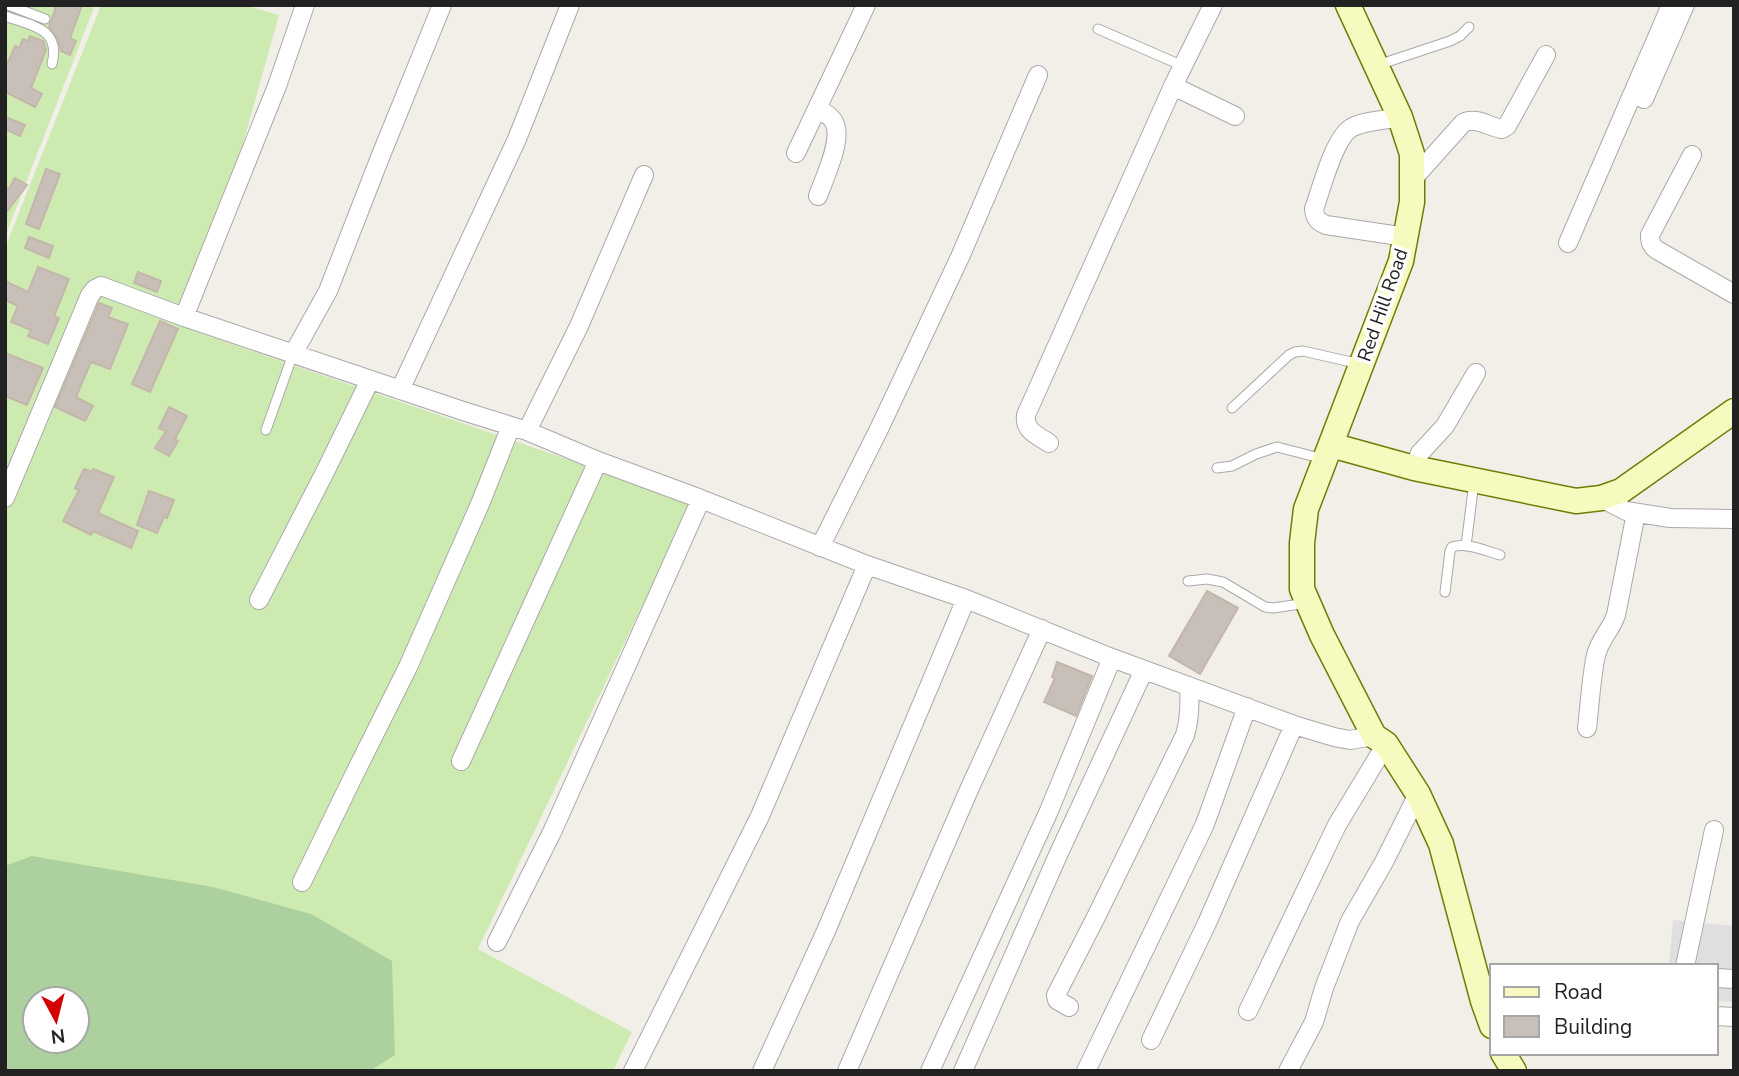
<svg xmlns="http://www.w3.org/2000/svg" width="1739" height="1076" font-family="'Nunito Sans',sans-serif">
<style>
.residential{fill:#e0dfdf}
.grass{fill:#cdebb0;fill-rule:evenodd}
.forest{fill:#add19e;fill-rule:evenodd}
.building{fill:#c7bfb8;stroke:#c4b6ab;stroke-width:2}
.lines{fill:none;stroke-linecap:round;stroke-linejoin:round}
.lane-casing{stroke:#a9a9a9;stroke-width:11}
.street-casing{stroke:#a9a9a9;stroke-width:20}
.secondary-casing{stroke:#707d05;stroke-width:27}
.lane{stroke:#fff;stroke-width:9}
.street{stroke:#fff;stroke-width:18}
.secondary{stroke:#f7fabf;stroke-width:24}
.labels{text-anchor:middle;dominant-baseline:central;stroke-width:7;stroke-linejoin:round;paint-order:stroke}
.street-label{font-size:19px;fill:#222;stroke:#fff}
</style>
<rect width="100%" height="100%" fill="#f2efe9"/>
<path class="residential" d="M1673 920 1734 926V1002L1716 1001V966H1669Z"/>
<path class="grass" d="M5 5H95L5 237Z
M101 5H245L279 15 191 330 692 502 478 949 632 1032 613 1071H5V248ZM35 999H77V1041H35Z"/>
<path class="forest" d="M32 856 213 887 311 914 392 961 395 1055 370 1071H5V866ZM35 999H77V1041H35Z"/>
<path class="building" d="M55 5H82L70 38 76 41 70 55 61 51 58 39 49 27 55 10Z
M30 36 43 41 46 50 31 88 42 94 35 107 5 92V69L15 46 19 48 23 39 28 41Z
M5 117 25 125 20 136 5 129Z
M46 169 60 174 39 229 26 224Z
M15 178 27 185 5 214V188L9 189Z
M29 237 53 246 49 258 25 248Z
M38 267 69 279 54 316 59 318 48 344 28 336 31 330 11 322 18 306 5 300V281L28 292Z
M138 272 161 281 157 292 134 283Z
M99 303 112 308 108 317 128 324 110 369 91 362 76 397 93 406 85 421 55 407Z
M160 321 178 329 150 392 132 384Z
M5 353 43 368 27 405 5 396Z
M169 407 187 416 175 439 178 441 169 456 155 448 166 431 159 428Z
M84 469 92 472 93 469 114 477 98 513 138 531 131 548 93 531 91 535 63 521 79 490 75 488Z
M149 491 174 500 167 518 164 517 157 533 137 525Z
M1207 591 1238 608 1200 674 1169 656Z
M1057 662 1092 676 1076 716 1044 702 1055 678 1052 677Z"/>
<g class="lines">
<defs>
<path id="lane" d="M8 5 45 19
M5 16C32 26 61 28 52 64
M1098 29 1183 66
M1378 65 1450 41 1460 36 1469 27
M1232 408 1289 355 1295 352 1303 351 1360 364
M266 430 293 354
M1217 468 1232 466 1256 454 1277 447 1324 459
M1466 546 1474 482
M1188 581 1207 579 1223 582 1265 607 1273 608 1307 603
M1445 592 1450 551 1452 547C1466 542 1486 551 1500 555"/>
<path id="street" d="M1213 5 1173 86 1235 116
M1644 99 1685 5
M818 109C823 112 828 114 832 119 846 135 824 178 818 196
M1400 117C1387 120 1362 121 1351 128 1334 138 1321 190 1314 209 1315 218 1317 221 1326 225L1406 237
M796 153 866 5
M1692 155 1650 235C1650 242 1651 246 1657 250L1734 294
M1412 180 1463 123C1476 116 1489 127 1502 129L1507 126 1546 55
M1568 243 1671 5
M184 317 277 86 305 5
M293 354 328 291 381 155 442 5
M400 390 517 139 570 5
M527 431 579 326 644 175
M1049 443C1037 435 1024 431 1026 415L1173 86
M1414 468 1420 453 1445 426 1476 373
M5 498 90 295 95 289 101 286 184 317 463 411 527 431 598 461 701 499 867 565 966 599 1112 658 1294 725 1334 737 1350 740 1374 736
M1601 498 1626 511 1670 518 1734 519
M820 547 880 427 960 257 1038 75
M259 600 325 472 370 380
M1587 728C1590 704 1591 678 1596 655 1600 639 1611 630 1616 615L1636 513
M461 761 598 461
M302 882 356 771 408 667 480 504 511 426
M497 942 553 830 701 499
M1685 966 1714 830
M1717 978 1734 979
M1069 1007 1057 1000 1056 995 1096 917 1185 735C1190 719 1190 703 1189 686
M1248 1011 1337 825 1386 744
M1716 1016 1734 1017
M1151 1040 1207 923 1294 725
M633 1071 760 816 867 565
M762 1071 826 931 966 599
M847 1071 968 792 1042 629
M930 1071 1048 813 1112 658
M963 1071 1058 855 1144 670
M1086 1071 1205 824 1247 707
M1288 1071 1314 1022 1324 988 1350 921 1384 862 1418 794"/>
<path id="secondary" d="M1348 5 1400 117 1412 154V202L1401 261 1306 509 1302 543V589L1322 635 1374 736 1386 744 1418 794 1441 844 1483 1001 1492 1026
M1331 445 1414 468 1576 501 1601 498 1621 491 1734 411
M1503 1053 1514 1071"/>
</defs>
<use href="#lane" class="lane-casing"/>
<use href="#street" class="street-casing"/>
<use href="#secondary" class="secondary-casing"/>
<use href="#lane" class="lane"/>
<use href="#street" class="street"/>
<use href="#secondary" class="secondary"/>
</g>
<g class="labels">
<g class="street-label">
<text transform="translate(1383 305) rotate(-71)">Red Hill Road</text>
</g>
</g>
<rect width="1739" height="1076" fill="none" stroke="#222222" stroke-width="14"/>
<rect x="1490" y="964" width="228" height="91" fill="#ffffff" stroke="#a7a7a7" stroke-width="2"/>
<rect x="1504" y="987" width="35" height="10" fill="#f7fabf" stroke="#a7a7a7" stroke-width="2"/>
<text x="1554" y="999" font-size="21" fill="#222222">Road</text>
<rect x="1504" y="1016" width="35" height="21" fill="#c7bfb8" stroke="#a7a7a7" stroke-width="2"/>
<text x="1554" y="1034" font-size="21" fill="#222222">Building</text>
<g transform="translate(56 1020) rotate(173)"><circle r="33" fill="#ffffff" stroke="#a7a7a7" stroke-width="2"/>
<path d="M0-5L12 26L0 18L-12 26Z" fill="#d40000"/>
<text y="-10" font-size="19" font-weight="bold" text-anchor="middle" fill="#222222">N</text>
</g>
</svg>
